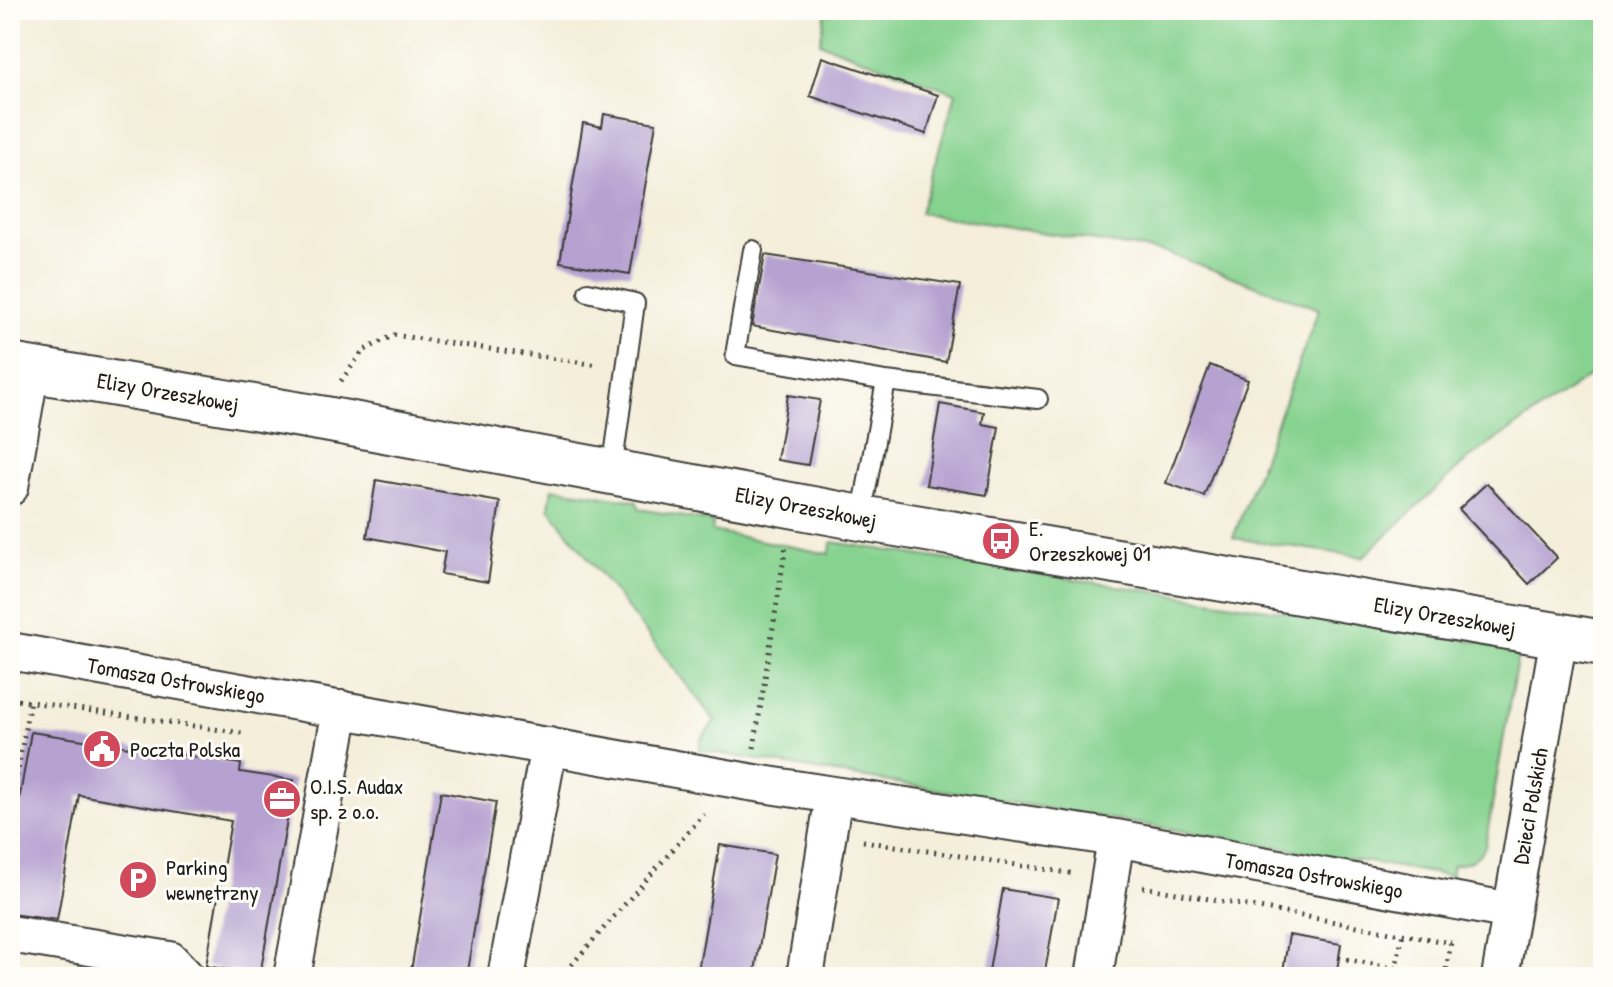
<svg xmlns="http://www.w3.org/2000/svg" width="1613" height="987" font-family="'Patrick Hand',sans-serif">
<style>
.green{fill:#86d28f;stroke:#517756;stroke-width:2}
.building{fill:#b6a2d1}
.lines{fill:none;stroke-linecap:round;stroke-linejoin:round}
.lane-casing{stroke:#3c3c38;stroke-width:22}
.street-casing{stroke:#3c3c38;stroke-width:40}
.secondary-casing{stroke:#3c3c38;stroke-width:48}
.path{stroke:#3c3c38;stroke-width:5;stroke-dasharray:2 6;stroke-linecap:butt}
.lane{stroke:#fff;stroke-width:18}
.street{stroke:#fff;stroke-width:36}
.secondary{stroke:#fff;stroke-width:44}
.labels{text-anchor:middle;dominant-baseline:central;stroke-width:6;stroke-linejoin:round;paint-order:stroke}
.street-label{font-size:22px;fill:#1c1c1c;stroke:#fdfcf7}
.poi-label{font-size:22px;fill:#1c1c1c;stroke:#fdfcf7;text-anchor:start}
</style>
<rect width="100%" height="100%" fill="#fdfcf7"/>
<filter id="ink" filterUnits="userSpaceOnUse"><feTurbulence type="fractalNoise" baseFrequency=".0125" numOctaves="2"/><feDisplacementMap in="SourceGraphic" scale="16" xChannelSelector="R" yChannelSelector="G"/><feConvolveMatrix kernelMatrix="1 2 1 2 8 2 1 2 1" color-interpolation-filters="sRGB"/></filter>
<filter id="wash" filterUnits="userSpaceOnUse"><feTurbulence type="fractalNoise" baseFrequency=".006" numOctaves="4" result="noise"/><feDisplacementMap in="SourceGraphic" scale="32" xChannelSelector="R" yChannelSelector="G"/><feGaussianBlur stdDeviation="1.8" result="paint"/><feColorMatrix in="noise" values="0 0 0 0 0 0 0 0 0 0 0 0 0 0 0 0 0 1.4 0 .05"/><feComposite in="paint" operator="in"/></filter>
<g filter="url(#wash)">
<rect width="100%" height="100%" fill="#f4eeda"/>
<path class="green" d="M826 10H1603V367L1468 459 1363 557 1233 538 1319 309 1165 252 920 213 956 93 820 43Z
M552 488 636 501 640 509 713 522 712 531 829 554 832 542 1519 648 1485 847C1476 860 1469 864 1453 865L1451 876 699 750 701 739 715 721 549 508Z"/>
<g id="blocks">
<path class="building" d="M822 57 938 95 926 134 810 96Z
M604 114 656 123 630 274 560 262 583 123 602 127Z
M765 255 960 285 946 362 752 326Z
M1210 365 1248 380 1204 496 1166 483Z
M788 395 820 400 808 465 777 460Z
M940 404 984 412 982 424 999 427 987 495 926 485Z
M376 480 500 502 488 582 441 574 445 552 367 537Z
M1487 483 1557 558 1529 584 1459 509Z
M31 732 241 764 240 772 294 780 260 975 206 966 231 821 79 795 57 920 10 914V852Z
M441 792 496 802 466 977H410Z
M720 845 775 854 754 977H697Z
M1003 889 1058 898 1044 977H988Z
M1289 935 1341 944 1336 977H1282Z"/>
</g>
</g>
<g filter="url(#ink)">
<use href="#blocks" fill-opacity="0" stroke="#3c3c38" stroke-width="2"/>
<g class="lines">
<defs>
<path id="lane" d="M753 250 735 355 886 381 1038 399
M588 292 635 303 612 471
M861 518 886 381"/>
<path id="street" d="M10 487 31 369
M10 651 749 782 1116 838 1511 911
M10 934 170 960 186 977
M292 977 341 709
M506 977 549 746
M805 977 834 795
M1094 977 1116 838
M1500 977 1559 636"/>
<path id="secondary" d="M10 366 325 419 861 518 1603 643"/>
</defs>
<use href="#lane" class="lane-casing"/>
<use href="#street" class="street-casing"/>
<use href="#secondary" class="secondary-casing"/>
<path class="path" d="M341 381 363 351 394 335 598 365
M10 699 242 733
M754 748 786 545
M10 816 30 700
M863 841 1075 874
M1143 887 1451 943
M1339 958 1396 968
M561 977 704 814
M1394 977 1403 933
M1445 977 1451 942"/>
<use href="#lane" class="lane"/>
<use href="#street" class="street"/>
<use href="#secondary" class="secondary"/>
</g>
</g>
<defs>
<symbol id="bus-disc" viewBox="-11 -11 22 22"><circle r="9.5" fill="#d1495b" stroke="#fdfcf7"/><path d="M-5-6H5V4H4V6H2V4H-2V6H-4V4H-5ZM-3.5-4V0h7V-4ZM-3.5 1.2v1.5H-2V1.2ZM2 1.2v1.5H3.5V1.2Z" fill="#fff"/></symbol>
<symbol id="civic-disc" viewBox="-11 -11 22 22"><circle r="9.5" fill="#d1495b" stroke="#fdfcf7"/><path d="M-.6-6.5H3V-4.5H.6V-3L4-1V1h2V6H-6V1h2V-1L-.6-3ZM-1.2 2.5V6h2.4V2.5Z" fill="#fff"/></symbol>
<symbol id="office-disc" viewBox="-11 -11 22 22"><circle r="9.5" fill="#d1495b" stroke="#fdfcf7"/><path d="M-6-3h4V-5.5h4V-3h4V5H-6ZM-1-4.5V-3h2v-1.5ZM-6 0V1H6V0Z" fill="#fff"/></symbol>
<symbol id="parking-disc" viewBox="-11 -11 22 22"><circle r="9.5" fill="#d1495b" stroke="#fdfcf7"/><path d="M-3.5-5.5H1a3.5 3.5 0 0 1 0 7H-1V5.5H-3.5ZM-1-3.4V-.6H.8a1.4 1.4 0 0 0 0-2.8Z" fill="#fff"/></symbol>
</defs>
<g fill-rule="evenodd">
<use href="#bus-disc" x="979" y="519" width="44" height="44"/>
<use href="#civic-disc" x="80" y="727" width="44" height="44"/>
<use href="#office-disc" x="260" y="777" width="44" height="44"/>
<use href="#parking-disc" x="116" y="858" width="44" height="44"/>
</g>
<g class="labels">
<g class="street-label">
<text transform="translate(168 392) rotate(10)">Elizy Orzeszkowej</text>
<text transform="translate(806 507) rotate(11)">Elizy Orzeszkowej</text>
<text transform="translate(1445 616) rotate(10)">Elizy Orzeszkowej</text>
<text transform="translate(176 680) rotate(10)">Tomasza Ostrowskiego</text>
<text transform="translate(1530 806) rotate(-80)">Dzieci Polskich</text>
<text transform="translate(1314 875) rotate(10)">Tomasza Ostrowskiego</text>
</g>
<g class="poi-label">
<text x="1029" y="528">E.<tspan x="1029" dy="25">Orzeszkowej 01</tspan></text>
<text x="130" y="749">Poczta Polska</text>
<text x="310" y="786">O.I.S. Audax<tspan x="310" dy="25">sp. z o.o.</tspan></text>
<text x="166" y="867">Parking<tspan x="166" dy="25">wewnętrzny</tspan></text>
</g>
</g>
<rect width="1613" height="987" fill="none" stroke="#fdfcf7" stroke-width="40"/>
</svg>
